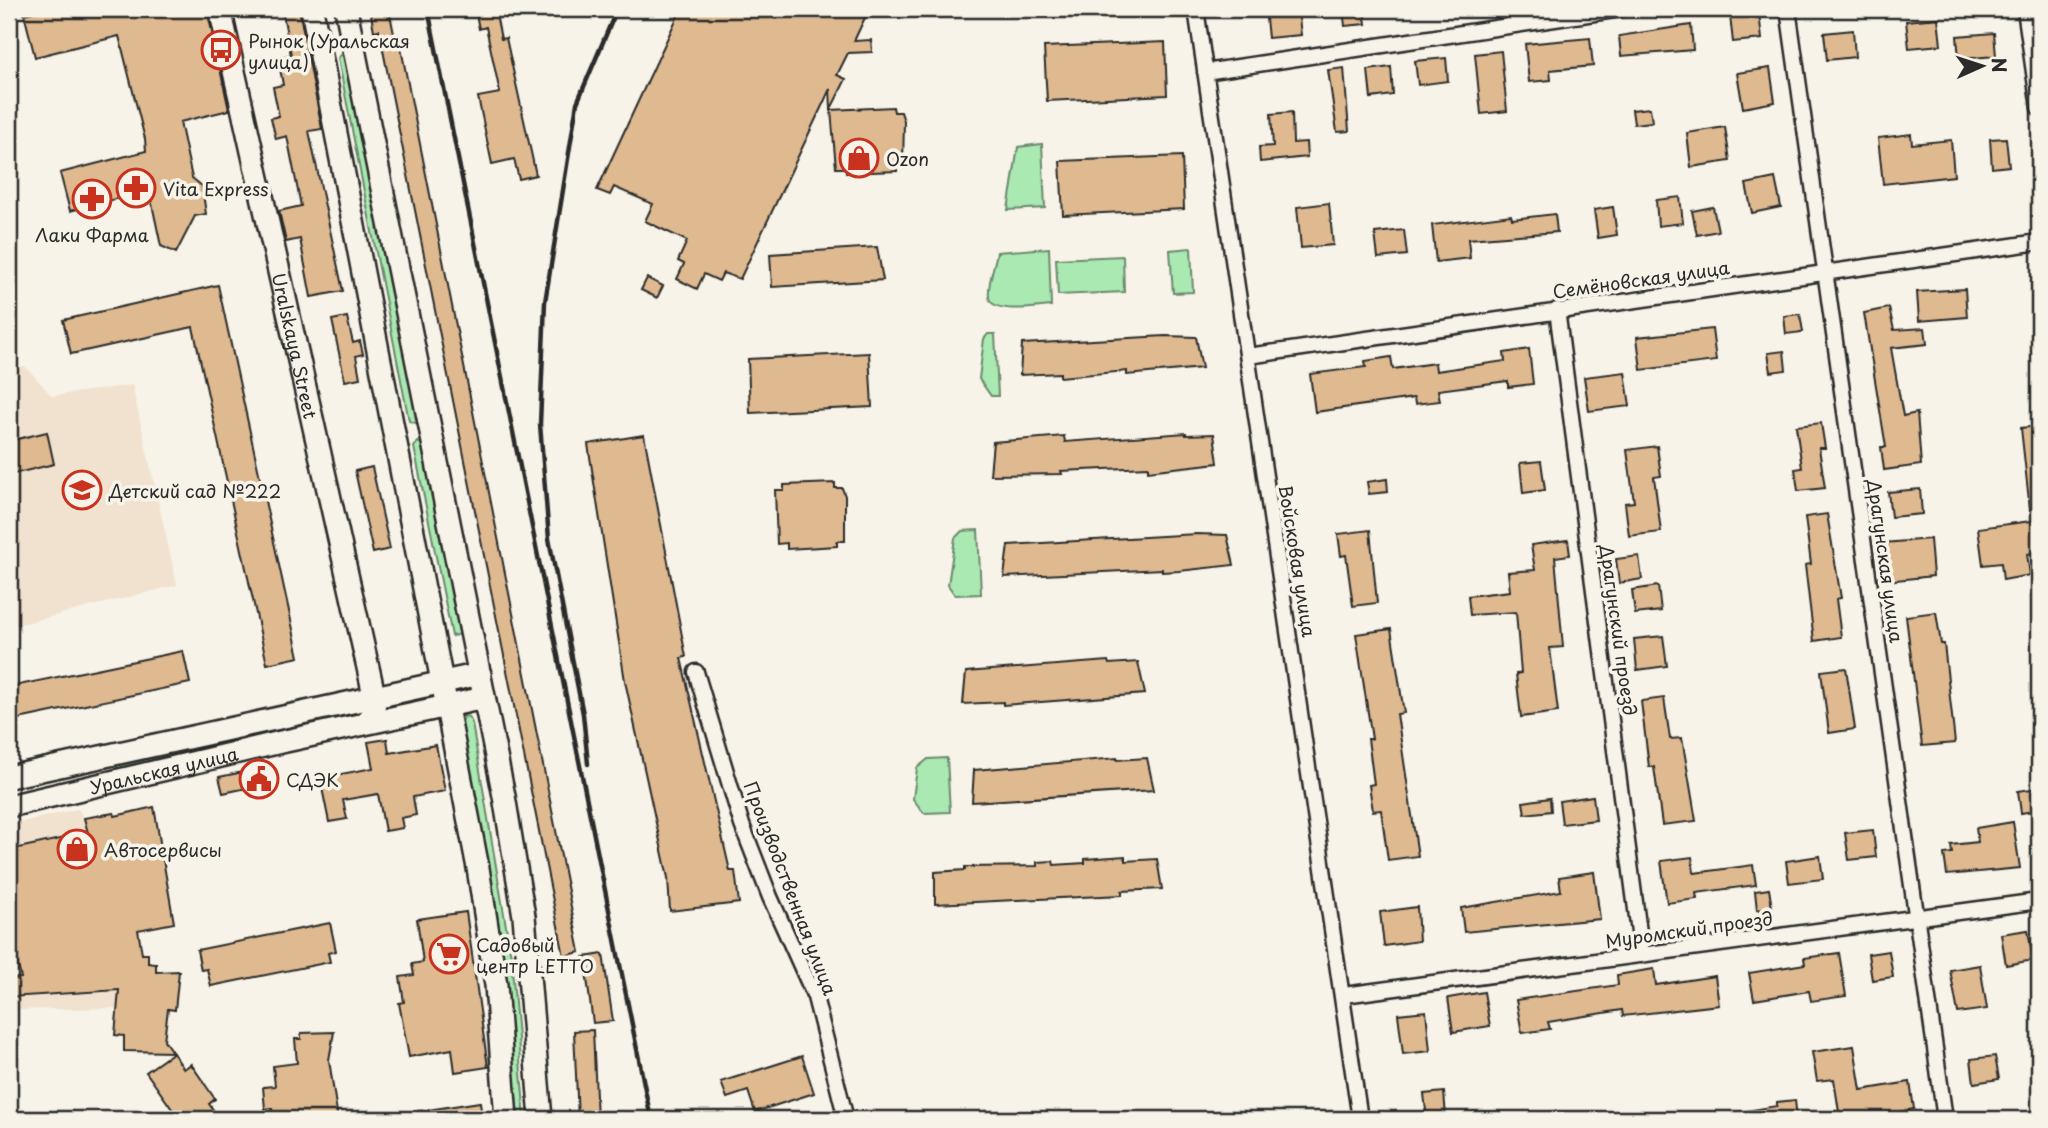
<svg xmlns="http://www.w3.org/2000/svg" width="2048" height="1128" font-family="'Playpen Sans',sans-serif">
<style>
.built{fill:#f0e2ce}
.green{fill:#aae9b1;stroke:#6a8a6e;stroke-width:2}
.building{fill:#dfba90;stroke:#2b2b2b;stroke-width:2}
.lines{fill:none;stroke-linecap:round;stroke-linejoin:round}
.minor-casing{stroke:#2b2b2b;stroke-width:19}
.secondary-casing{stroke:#2b2b2b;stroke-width:26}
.minor{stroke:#f7f3e8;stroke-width:14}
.secondary{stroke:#f7f3e8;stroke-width:21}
.rail{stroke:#2b2b2b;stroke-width:4.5}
.labels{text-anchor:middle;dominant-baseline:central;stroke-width:7;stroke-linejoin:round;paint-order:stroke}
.poi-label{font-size:18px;fill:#2b2b2b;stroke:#f7f3e8;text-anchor:start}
.street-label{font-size:18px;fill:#2b2b2b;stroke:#f7f3e8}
</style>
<rect width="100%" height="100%" fill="#f7f3e8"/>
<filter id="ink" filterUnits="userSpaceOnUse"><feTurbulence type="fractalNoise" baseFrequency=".0143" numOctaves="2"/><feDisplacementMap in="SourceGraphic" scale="14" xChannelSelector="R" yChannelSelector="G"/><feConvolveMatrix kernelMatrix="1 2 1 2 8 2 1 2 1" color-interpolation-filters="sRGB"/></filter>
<g filter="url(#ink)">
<path class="built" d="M25 366 52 396 132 385 177 585 9 627V369Z
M78 809 84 818 119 990V1008L9 1010V825Z"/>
<path class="green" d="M343 53H347L419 421 415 423 409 421 338 58Z
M1042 144 1045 208 1008 210 1018 147Z
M1049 248 1051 306C1038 307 991 315 989 297 987 284 995 265 997 252Z
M1191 248 1193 292 1173 293 1170 250Z
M1123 256 1124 292 1058 295 1056 259Z
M988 334H995L998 396H991L979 379 984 339Z
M418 442 424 445 461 634 452 636 414 447Z
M978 530 981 594 955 595 948 585 955 538 962 531Z
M339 715V719L117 771V765L121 762Z
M464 716 469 717 472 723 511 956 525 1119H516L497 932 462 723Z
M947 758 950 812 924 813 913 799 917 768 928 759Z"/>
<path class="building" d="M47 9H207L229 110 180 122 192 178 202 186 206 214 195 216 176 253 161 246 149 190 70 211 60 173 146 151 145 139 119 36 35 57 24 14Z
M282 9H299L322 129 309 131 343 291 311 297 300 239 286 242 279 211 301 206 287 136 276 139 271 118 279 116 273 87 283 85 278 57 291 55Z
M370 9H389L395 39 399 38 580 952 564 956 379 30 374 31Z
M475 9H495L501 39 506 38 536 175 519 179 514 159 492 164 478 97 500 93 486 27 479 29Z
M681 9H869L854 41 871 40 872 52 848 53 837 75 846 79 831 109 830 89 740 279 723 273 719 281 704 274 697 289 677 279 684 264 678 261 687 241 645 221 653 204 614 187 610 195 597 190Z
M1265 9H1298L1301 35 1268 38Z
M1343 9H1364L1366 24 1345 26Z
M1759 13 1762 39 1733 42 1730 16Z
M1938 18 1941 45 1909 48 1906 21Z
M1691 25 1693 50 1621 56 1619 36Z
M1853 30 1855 57 1827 60 1824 33Z
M1994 33 1996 56 1959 59 1957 36Z
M1590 38 1593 66 1550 70 1551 80 1529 82 1525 44Z
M1165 42 1167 95 1047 101 1044 47Z
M1501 51 1507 111 1481 114 1475 54Z
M1446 58 1448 81 1418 85 1415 61Z
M1391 67 1393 95 1371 98 1368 70Z
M1344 68 1349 131 1337 132 1328 70Z
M1770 68 1775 102 1743 108 1737 73Z
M893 107 894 112H901L904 121 903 165H896L897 171 846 173V168H836L831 110Z
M1650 108 1652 122 1634 124 1632 110Z
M1292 112 1293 143 1306 142 1307 157 1260 162 1259 147 1273 146 1271 114Z
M1725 127 1730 161 1691 167 1687 133Z
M1911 134 1912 144 1951 140 1954 176 1883 184 1878 138Z
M2006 138 2009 166 1992 168 1990 139Z
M1182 156 1184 209 1063 215 1060 161Z
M1775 178 1781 207 1752 213 1746 184Z
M1680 197 1683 223 1658 226 1656 200Z
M1329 203 1333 245 1301 248 1297 207Z
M1613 207 1617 235 1598 238 1594 210Z
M1713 207 1718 231 1697 235 1692 211Z
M1555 214 1557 232 1468 239 1470 258 1436 262 1432 225 1511 215 1512 219Z
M1404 230 1407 255 1378 258 1375 233Z
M877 247 883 280 772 287 770 254Z
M647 278 663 286 657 298 641 290Z
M218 285 299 657 267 664 193 327 71 354 63 320Z
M1965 289 1967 317 1919 321 1917 292Z
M1889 308 1894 330 1925 328 1927 344 1891 348 1903 416 1917 413 1921 465 1884 470 1881 447H1886L1864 313Z
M1800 314 1803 332 1786 334 1784 316Z
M347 317 353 343 360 341 363 354 356 356 360 378 345 381 332 320Z
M1712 329 1716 361 1641 370 1637 337Z
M1165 336 1196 337 1202 368 1127 375V371L1060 377V373L1020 375 1022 344Z
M1529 349 1533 384 1508 387V381L1438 390 1440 401 1415 404 1414 398 1315 412 1310 374 1366 367 1365 361 1391 357 1393 369 1435 363 1436 371 1505 361 1504 353Z
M1784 351 1786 370 1771 372 1768 353Z
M869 353 872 407 750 413 748 359Z
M1625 372 1630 406 1589 411 1584 377Z
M1821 423 1825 448H1819L1825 488 1798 491 1795 469 1802 468 1796 426Z
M2039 426V510H2030L2021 428Z
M47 432 54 464 9 475V441Z
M1186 433V435L1214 434 1218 463 1148 471V467L1061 471 1062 474 990 475 993 442 1064 436 1065 442Z
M644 435 686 657 681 658 730 871H735L739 903 670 911 668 878 625 681 588 444Z
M1657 446 1661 476 1654 477 1661 532 1629 536 1625 503 1634 502 1627 450Z
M1541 461 1545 490 1523 493 1520 463Z
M372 467 390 549 373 553 355 471Z
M1387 479 1388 492 1369 494 1367 482Z
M835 483V488H842L845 496V541H837V546L787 549V543L777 544 775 490H784V485Z
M1920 489 1922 514 1891 517 1888 492Z
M1827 514 1841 598 1836 599 1841 637 1814 641 1805 565 1811 564 1805 517Z
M2039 520V552L2027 554 2030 575 2003 580 2001 563 1983 565 1978 528Z
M1370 530 1377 603 1353 606 1346 555 1341 556 1338 534Z
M1197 534 1227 535 1234 565 1179 571 1162 572V569L1004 577 1008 545Z
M1930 539 1933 576 1887 581 1884 543Z
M1568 540 1570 555 1555 557 1563 647 1550 648 1558 712 1521 717 1516 674 1521 673 1516 612 1470 615 1468 596 1510 591 1508 572 1535 570 1531 545Z
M1639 556 1642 579 1619 583 1616 559Z
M1658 586 1661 611 1635 614 1632 590Z
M1936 612 1941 644H1944L1955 743 1922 746 1906 616Z
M1391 629 1404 713 1397 714 1418 856 1388 860 1381 810 1373 811 1369 785 1374 784 1368 739H1372L1356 634Z
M1663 636 1667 666 1637 670 1634 639Z
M183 651 190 683 9 721V687Z
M1108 661 1109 664 1138 662 1145 694 1003 705V702L963 704 966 672Z
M1846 668 1855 729 1829 733 1821 671Z
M1664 698 1670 739 1682 738 1696 821 1662 825 1654 767H1649L1641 701Z
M387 739 389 753 436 745 445 791 413 797 416 815 401 818 403 828 385 831 378 794 343 800 347 819 329 822 320 778 373 768 368 742Z
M1117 758V760L1147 758 1154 790 972 802 974 770Z
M267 767 271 783 223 793 219 777Z
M2038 788 2039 810 2021 813 2018 791Z
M1593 796 1596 820 1562 824 1559 801Z
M1550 798 1551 811 1525 814 1523 802Z
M154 807 174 923 138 930 142 954H148V963L156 964V972L179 971 175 1010 168 1009 164 1040 172 1052 124 1051V1036L115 1035 119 990 9 997V979L21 978 9 927V850L88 833 84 818 114 813 115 816Z
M2013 822 2020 868 1947 875 1944 854 1952 853 1951 845 1978 842 1976 828Z
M1873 830 1876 857 1849 860 1845 833Z
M1125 856V861L1157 859 1162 889 1122 891V895L935 904V872L965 870V867L1037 866V862L1053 861 1054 865 1085 863V859Z
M1820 856 1823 879 1789 883 1786 861Z
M1692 857 1694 873 1753 865 1756 885 1696 893 1697 899 1667 903 1661 861Z
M1594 872 1600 919 1464 932 1461 908 1561 891 1559 877Z
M1769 889 1772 908 1757 910 1755 891Z
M1417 907 1419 941 1384 946 1380 912Z
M466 912 488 1067 455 1072 452 1049 409 1057 399 1003 404 1002 400 977 414 975 412 964 423 962 417 919Z
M330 923 336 951 328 953 330 962 211 986 207 969 201 970 197 950Z
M2028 930 2033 960 2006 965 2001 934Z
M1889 951 1893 977 1872 980 1868 954Z
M1839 953 1846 996 1811 1001 1809 991 1754 1000 1749 973 1805 964 1804 958Z
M603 954 613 1021 593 1023 584 957Z
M1980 965 1987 1009 1958 1013 1950 970Z
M1654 969 1656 985 1715 976 1719 1005 1623 1016 1622 1010 1548 1022 1550 1029 1522 1033 1516 1000 1618 985 1617 975Z
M1484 992 1490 1026 1453 1032 1448 998Z
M1426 1011 1430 1051 1403 1054 1398 1014Z
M593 1030 597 1119H578L574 1031Z
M334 1032 329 1060 338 1119H273L272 1108 265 1109 263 1087 275 1086 273 1066 297 1063 295 1039H301V1033Z
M1854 1046 1861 1090 1910 1082 1914 1109 1864 1119H1840L1834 1079 1817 1081 1812 1052Z
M173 1053 184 1069 191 1064 215 1099 209 1104 220 1119H179L146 1072Z
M802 1056 814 1093 755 1112 748 1091 727 1098 721 1082Z
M1995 1056 1999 1079 1974 1083 1971 1059Z
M1444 1092 1446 1117 1427 1119 1424 1094Z
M1795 1100 1797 1119H1741L1740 1112 1777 1106V1102Z
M480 1102 482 1119H414V1112Z"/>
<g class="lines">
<defs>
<path id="minor" d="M1196 9 1360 1119
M1511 9 1513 25
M1788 9 1945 1119
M2025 9 2039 108
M1205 72 1621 9
M1557 310 1642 955
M1248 356 2039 242
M696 672 742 825 770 897 815 997 846 1119
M1344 995 2039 901"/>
<g id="secondary">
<path id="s1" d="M220 9 371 681C374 698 380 713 363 724"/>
<path d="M312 9 478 868 496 985 506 1119"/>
<path d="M346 9 504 796 524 916 541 1119"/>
<path d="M9 777 480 674"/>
<path id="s2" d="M9 806 281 742 484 698"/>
</g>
</defs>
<use href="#minor" class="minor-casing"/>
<use href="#secondary" class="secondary-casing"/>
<use href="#minor" class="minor"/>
<use href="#secondary" class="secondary"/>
<path class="rail" d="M428 9 651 1119
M588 764 583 714 549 539 540 424 545 302 577 103 617 9"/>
</g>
</g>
<defs>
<symbol id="bus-ring" viewBox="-11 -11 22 22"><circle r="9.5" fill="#f7f3e8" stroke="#c8321e" stroke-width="1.5"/><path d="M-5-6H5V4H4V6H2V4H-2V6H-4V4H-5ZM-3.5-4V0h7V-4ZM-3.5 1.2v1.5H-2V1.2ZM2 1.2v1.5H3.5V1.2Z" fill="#c8321e"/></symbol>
<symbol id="shop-ring" viewBox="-11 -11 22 22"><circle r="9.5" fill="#f7f3e8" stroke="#c8321e" stroke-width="1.5"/><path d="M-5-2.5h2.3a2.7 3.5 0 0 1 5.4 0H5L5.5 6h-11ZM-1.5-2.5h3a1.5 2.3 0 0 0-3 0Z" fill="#c8321e"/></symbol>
<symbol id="pharmacy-ring" viewBox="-11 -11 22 22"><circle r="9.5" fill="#f7f3e8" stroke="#c8321e" stroke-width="1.5"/><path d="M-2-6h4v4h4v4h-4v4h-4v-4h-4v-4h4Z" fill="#c8321e"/></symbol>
<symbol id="school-ring" viewBox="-11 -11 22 22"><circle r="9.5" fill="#f7f3e8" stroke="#c8321e" stroke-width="1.5"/><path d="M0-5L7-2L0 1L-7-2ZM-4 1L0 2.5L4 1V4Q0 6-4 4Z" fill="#c8321e"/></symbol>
<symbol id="civic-ring" viewBox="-11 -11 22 22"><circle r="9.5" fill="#f7f3e8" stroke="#c8321e" stroke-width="1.5"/><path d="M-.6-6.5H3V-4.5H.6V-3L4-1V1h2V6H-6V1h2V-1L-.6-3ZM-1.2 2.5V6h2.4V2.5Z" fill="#c8321e"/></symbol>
<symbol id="supermarket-ring" viewBox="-11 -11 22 22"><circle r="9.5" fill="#f7f3e8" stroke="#c8321e" stroke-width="1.5"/><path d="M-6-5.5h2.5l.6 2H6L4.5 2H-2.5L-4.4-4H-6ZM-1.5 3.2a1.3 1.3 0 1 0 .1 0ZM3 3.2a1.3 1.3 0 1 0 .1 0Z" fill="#c8321e"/></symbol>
</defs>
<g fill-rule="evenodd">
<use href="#bus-ring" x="199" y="28" width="44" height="44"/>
<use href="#shop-ring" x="837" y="136" width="44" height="44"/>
<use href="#pharmacy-ring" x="114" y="166" width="44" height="44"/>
<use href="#pharmacy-ring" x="70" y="177" width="44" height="44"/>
<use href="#school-ring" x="60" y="468" width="44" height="44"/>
<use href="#civic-ring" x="237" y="757" width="44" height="44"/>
<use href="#shop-ring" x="55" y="827" width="44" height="44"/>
<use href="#supermarket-ring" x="427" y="932" width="44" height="44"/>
</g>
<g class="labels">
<g class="poi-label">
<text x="248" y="40">Рынок (Уральская<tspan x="248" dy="21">улица)</tspan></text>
<text x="886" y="158">Ozon</text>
<text x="163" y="188">Vita Express</text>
<text x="92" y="234" text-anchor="middle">Лаки Фарма</text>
<text x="109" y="490">Детский сад №222</text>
<text x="286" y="779">СДЭК</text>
<text x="104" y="849">Автосервисы</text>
<text x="476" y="944">Садовый<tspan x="476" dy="21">центр LETTO</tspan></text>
</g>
<g class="street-label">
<text transform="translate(1641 279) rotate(-8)">Семёновская улица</text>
<text stroke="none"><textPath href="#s1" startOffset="345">Uralskaya Street</textPath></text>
<text transform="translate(1298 561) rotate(81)">Войсковая улица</text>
<text transform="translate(1886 561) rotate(82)">Драгунская улица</text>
<text transform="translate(1619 630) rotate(82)">Драгунский проезд</text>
<text stroke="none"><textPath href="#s2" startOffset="159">Уральская улица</textPath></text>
<text transform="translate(791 888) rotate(69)">Производственная улица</text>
<text transform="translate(1689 929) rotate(-8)">Муромский проезд</text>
</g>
</g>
<rect width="2048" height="1128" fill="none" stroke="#f7f3e8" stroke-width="35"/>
<rect x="18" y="18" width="2013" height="1093" fill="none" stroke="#2b2b2b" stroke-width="2.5" filter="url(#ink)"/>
<g transform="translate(1982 66) rotate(87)" stroke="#f7f3e8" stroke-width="5" paint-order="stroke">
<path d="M0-5L12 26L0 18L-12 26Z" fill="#2b2b2b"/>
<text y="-10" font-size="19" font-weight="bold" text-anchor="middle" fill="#2b2b2b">N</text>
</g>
</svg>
